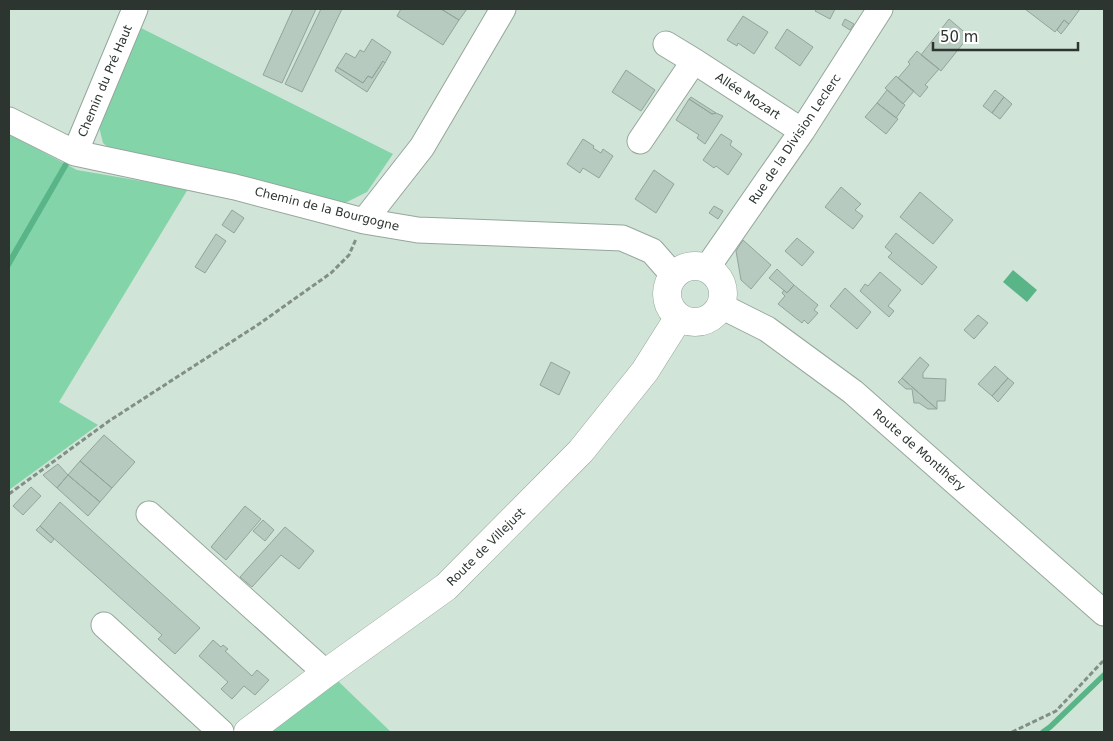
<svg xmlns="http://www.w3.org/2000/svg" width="1113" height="741" font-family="'DejaVu Sans',sans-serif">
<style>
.green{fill:#83d5a9}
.water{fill:#59b587}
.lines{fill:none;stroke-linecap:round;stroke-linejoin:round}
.stream{stroke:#59b587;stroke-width:5.5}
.building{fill:#b7cabf;stroke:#93a59a}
.minor-casing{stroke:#95a79c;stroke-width:27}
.major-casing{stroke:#95a79c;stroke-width:29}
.path{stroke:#828f87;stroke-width:3;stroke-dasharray:5 2.5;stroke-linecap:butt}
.minor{stroke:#fff;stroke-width:25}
.major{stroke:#fff;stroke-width:28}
.labels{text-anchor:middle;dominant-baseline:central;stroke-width:5;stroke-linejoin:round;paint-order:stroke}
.street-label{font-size:12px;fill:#2d3530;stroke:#fff}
</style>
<rect width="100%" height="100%" fill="#d1e4d8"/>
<path class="green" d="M137 26 393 154 367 192 343 204 116 154 103 143 99 127Z
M9 134 77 170 188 189 59 402 98 425 9 490Z
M338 681 391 732H268Z"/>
<path class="water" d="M68 155 73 158 9 269V257Z
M1013 270 1037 290 1027 302 1003 282Z"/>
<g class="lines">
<path class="stream" d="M1043 732 1050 727 1104 675"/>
</g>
<path class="building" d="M293 9H316L282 83 263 75Z
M321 9H342L302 92 285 84Z
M401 9H441L459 20 443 45 397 16Z
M441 9H467L459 20Z
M817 9H835L830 19 815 11Z
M1025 9H1080L1069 24 1064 20 1055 32Z
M743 16 768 32 754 54 738 43 737 46 727 40Z
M845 19 854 24 850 30 842 25Z
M949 19 969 36 941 71 921 55Z
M1064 20 1069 24 1061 34 1057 30Z
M787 29 813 47 800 66 775 48Z
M372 39 391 52 385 63 383 61 372 78 368 76 363 83 337 67 346 53 355 58 360 50 364 52Z
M917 51 939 69 925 85 928 87 920 97 898 78 910 64 908 62Z
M383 61 385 63 367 92 335 71 337 67 363 83 368 76 372 78Z
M626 70 655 90 641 111 612 92Z
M896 76 914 91 903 104 885 88Z
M887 90 905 105 896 118 877 103Z
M995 90 1004 97 992 113 983 106Z
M691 97 716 113 712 114 689 99Z
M1004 97 1012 104 1000 119 992 113Z
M689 99 712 114 716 113 723 116 705 144 697 138 699 135 676 120Z
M877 103 898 119 886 134 865 117Z
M721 134 732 141 730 145 742 154 728 175 716 166 714 168 703 160Z
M583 139 594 146 593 148 601 153 603 149 613 156 599 178 583 168 580 173 567 164Z
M654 170 674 184 656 213 635 199Z
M841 187 861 204 855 210 863 216 853 229 825 207Z
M920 192 953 220 933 244 900 217Z
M714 206 723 211 718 219 709 213Z
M232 210 244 218 234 233 222 225Z
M896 233 937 267 922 285 888 257 892 253 885 247Z
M216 234 226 241 205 273 195 267Z
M797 238 814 252 802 266 785 251Z
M743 240 771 265 751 289 741 280 736 251Z
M777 269 794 285 787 293 769 278Z
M880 272 901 290 888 306 894 311 889 317 860 291 865 284 868 286Z
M794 285 818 305 814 310 818 313 808 324 804 320 802 323 778 304 785 296 782 293 784 290 787 293Z
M845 288 871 312 857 329 830 306Z
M978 315 988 323 974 339 964 330Z
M920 357 929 365 923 373V378L946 379 945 401H937V409L902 378Z
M551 362 570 372 559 395 540 385Z
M995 366 1008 378 992 396 978 384Z
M902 378 937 409H928L919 403H914L912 389H906L898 382Z
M1008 378 1014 383 998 402 992 396Z
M104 435 135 462 112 488 80 461Z
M80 461 112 488 100 502 68 475Z
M58 464 68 475 57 488 43 475Z
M68 475 100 502 88 516 57 488Z
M31 487 41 496 23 515 13 506Z
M60 502 200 628 175 654 158 639 162 635 40 526Z
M245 506 261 519 226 560 211 547Z
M263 520 274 530 265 541 253 531Z
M40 526 54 539 51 543 36 530Z
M285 527 314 551 299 569 281 555 252 587 240 577Z
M213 640 221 647 223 645 228 649 225 651 252 676 257 670 269 680 255 695 244 686 232 699 221 689 228 682 199 656Z"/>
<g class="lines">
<defs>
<path id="minor" d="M666 44 694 61 802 131
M9 120 75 153 235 187 364 221 418 230 622 238 652 251 674 276
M640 141 694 61
M75 153 135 9
M364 221 422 147 503 9
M707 268 802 131 880 9
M721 306 767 329 853 392 1104 613
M149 514 326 673
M104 625 221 732"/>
<path id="major" d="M667 294a28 28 0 1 1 56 0a28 28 0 1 1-56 0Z
M248 732 326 673 446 587 581 451 645 371 679 317"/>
</defs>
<use href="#minor" class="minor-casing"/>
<use href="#major" class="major-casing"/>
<path class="path" d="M9 494 109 421 259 324 331 273 349 255 356 239
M1012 732 1056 711 1104 660"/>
<use href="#minor" class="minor"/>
<use href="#major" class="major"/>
</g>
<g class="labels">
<g class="street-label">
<text transform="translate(105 81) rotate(-67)">Chemin du Pré Haut</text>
<text transform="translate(748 96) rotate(33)">Allée Mozart</text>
<text transform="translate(795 139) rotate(-56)">Rue de la Division Leclerc</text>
<text transform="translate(327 209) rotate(14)">Chemin de la Bourgogne</text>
<text transform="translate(919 450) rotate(41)">Route de Montlhéry</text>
<text transform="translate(486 547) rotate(-45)">Route de Villejust</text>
</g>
</g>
<rect width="1113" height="741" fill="none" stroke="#2d3530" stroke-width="20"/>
<path d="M933 42v8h145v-8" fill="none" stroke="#2d3530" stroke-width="2.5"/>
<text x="940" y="42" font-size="15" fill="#2d3530" stroke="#ffffff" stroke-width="4" paint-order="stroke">50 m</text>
</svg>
